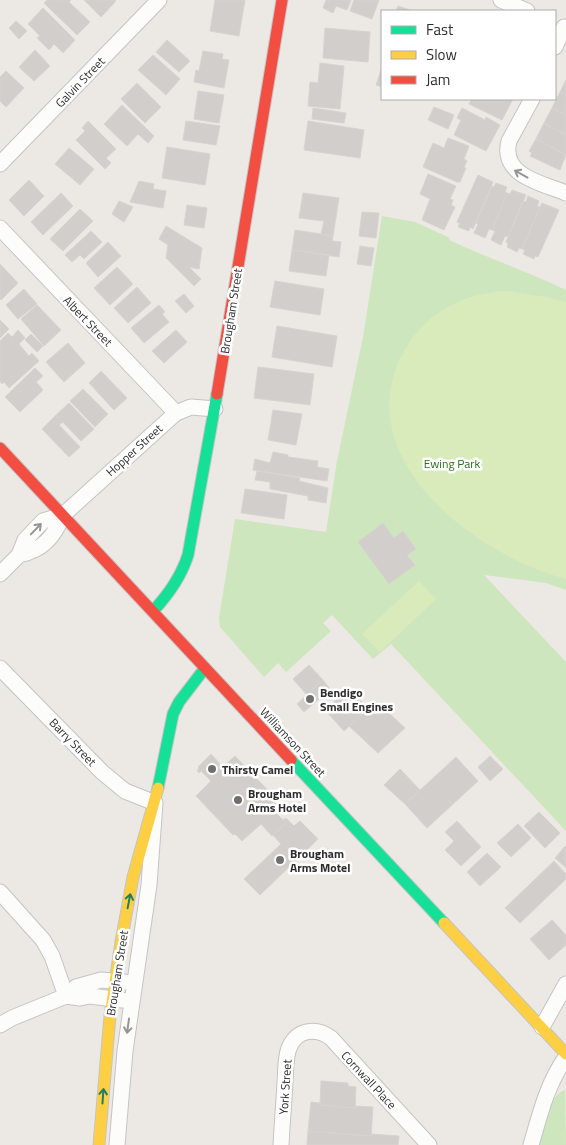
<svg xmlns="http://www.w3.org/2000/svg" width="566" height="1145" font-family="'Titillium Web',sans-serif">
<style>
.green{fill:#cee6be}
.pitch{fill:#d9eabb}
.building{fill:#d1cecb;stroke:#d7d4d0}
.lines{fill:none;stroke-linecap:round;stroke-linejoin:round}
.street-casing{stroke:#c5c4c5;stroke-width:17}
.fast-casing{stroke:#c5c4c5;stroke-width:13}
.slow-casing{stroke:#c5c4c5;stroke-width:13}
.jam-casing{stroke:#c5c4c5;stroke-width:13}
.street{stroke:#fcfcfb;stroke-width:15}
.fast{stroke:#16e098;stroke-width:11}
.slow{stroke:#ffcf43;stroke-width:11}
.jam{stroke:#f24e42;stroke-width:11}
.oneway{stroke:#959594}
.oneway2{stroke:#237e5e}
.poi-dot{fill:#706f6e;stroke:#fff;stroke-width:2}
.labels{text-anchor:middle;dominant-baseline:central;stroke-width:5;stroke-linejoin:round;paint-order:stroke}
.street-label{font-size:12px;fill:#2e2e2e;stroke:#fff}
.park-label{font-size:12px;fill:#2c6e1b;stroke:#fff}
.poi-label{font-size:12px;font-weight:bold;fill:#2e2e2e;stroke:#fff;text-anchor:start}
</style>
<rect width="100%" height="100%" fill="#ece8e4"/>
<path class="green" d="M382 216 415 222 450 238 449 240C488 258 528 272 566 290V590L546 583 484 575 566 662V831L391 644 373 659 332 615 323 623 331 631 286 672 278 663 264 677 220 627 219 618 235 519 326 532 337 461 363 337Z
M565 1090 566 1145H539C544 1128 546 1097 565 1090Z"/>
<path class="pitch" d="M508 291 546 297 566 302V579C471 554 336 449 411 340 434 308 469 292 508 291Z
M419 581 436 599 380 652 362 634Z"/>
<path class="building" d="M47 0H71L69 2 90 22 77 35 44 3Z
M84 0H114L116 1 101 17Z
M215 0H245L239 36 210 31Z
M326 0H351L347 10 336 6 333 13 323 8Z
M354 0H379L372 19 350 11Z
M398 6 413 11H396Z
M43 8 75 40 63 53 54 44 49 50 37 38 40 36 28 24Z
M16 21 27 31 19 39 9 28Z
M325 28 370 32 368 62 323 58Z
M167 40 190 61 179 72 156 52Z
M35 50 50 66 34 81 19 67Z
M203 51 223 54 222 59 229 60 224 88 194 82 196 70 199 71Z
M153 55 180 79 166 95 138 70Z
M320 63 344 66 340 109 308 106 310 82 318 83Z
M382 67V87L376 85Z
M6 71 24 88 6 107 0 101V77Z
M566 80V95L560 92Z
M137 83 161 107 145 123 121 99Z
M198 91 224 95 219 123 194 119Z
M560 92 566 95V115L552 108Z
M472 99H513L502 120 469 104Z
M122 105 154 136 148 143 138 134 127 146 104 124Z
M434 107 454 115 448 129 428 120Z
M313 108 346 113 344 123 312 119Z
M462 108 485 120 486 117 500 125 486 151 454 135 461 120 457 118Z
M552 108 566 115V135L544 123Z
M88 121 116 149 106 158 111 163 105 169 76 140 85 131 82 128Z
M186 121 220 126 216 145 183 140Z
M308 121 364 130 360 158 304 150Z
M544 123 566 135V155L536 139Z
M448 138 469 146 464 159 467 161 464 167 466 168 460 182H457L423 167 433 143 444 148Z
M536 139 566 155 560 170 530 156 532 153 529 151Z
M167 147 210 154 205 185 162 178Z
M69 148 94 169 80 185 55 164Z
M428 174 456 186 450 199 453 200 451 205 455 207 444 230 422 220 430 199 420 194Z
M478 175 493 182 473 229 470 227 469 231 458 227 460 223 457 222Z
M29 180 44 196 24 216 9 200Z
M139 181 154 184 153 189 166 191 163 208 130 202Z
M496 183 507 187 505 192 507 193 492 230 489 229 485 238 474 233 478 224 476 223 492 186 494 187Z
M512 190 526 195 508 237 505 236 501 245 491 240 495 231 492 230 507 193 510 194Z
M61 193 73 206 43 235 31 222Z
M303 193 339 198 333 236 321 234 324 221 299 218Z
M528 196 539 201 537 206 540 207 522 249 519 248 517 252 507 247 508 243 506 242 523 201 526 202Z
M119 201 133 207 124 222 112 214Z
M542 203 559 210 538 257 535 256 534 259 523 254 525 250 522 249Z
M187 205 207 208 204 228 184 225Z
M80 209 93 221 63 251 50 239Z
M362 212 379 213 376 238 359 236Z
M166 226 202 248 199 269 189 267 201 279 194 286 166 258 168 245 159 239Z
M295 230 333 236 332 241 341 242 339 257 292 250Z
M91 231 102 242 84 259 80 255 72 262 65 255Z
M108 242 121 256 98 277 86 263Z
M360 246 374 248 371 266 357 264Z
M292 250 329 255 326 276 289 271Z
M0 264 18 283 1 300 0 299Z
M117 267 133 284 110 305 94 288Z
M275 281 324 289 320 315 270 307Z
M137 287 151 303 128 323 114 308Z
M24 289 37 304 18 319 6 305Z
M184 294 194 306 186 313 175 301Z
M37 305 61 330 44 346 21 319Z
M159 305 165 312 162 314 169 322 144 343 131 328Z
M0 320 9 329 0 338Z
M277 326 337 336 332 367 272 357Z
M18 330 25 338 19 344 29 356 32 353 39 361 9 388 4 382 2 384 0 381V341L8 333 12 337Z
M176 330 187 342 164 363 152 351Z
M31 334 43 346 37 352 25 340Z
M68 343 85 363 64 382 46 362Z
M258 367 314 374 310 405 254 398Z
M35 368 43 376 36 382 43 390 20 412 5 397Z
M101 371 127 398 114 410 89 383Z
M83 389 108 414 95 427 70 401Z
M69 403 94 429 81 441 56 415Z
M273 410 302 414 296 445 268 440Z
M56 415 63 422 59 425 80 447 69 457 42 429Z
M273 452 288 455V457L318 461 317 467 329 469 327 481 253 470 255 459 270 463Z
M257 471 300 478 299 481 328 488 326 503 308 500V496L270 489V482L255 480Z
M245 489 287 495 284 519 241 513Z
M383 523 394 538 403 531 416 549 407 555 415 565 389 584 358 542Z
M309 665 323 680 307 695 293 679Z
M323 680 330 689 304 712 297 704Z
M349 688 368 709 344 731 325 710Z
M377 702 405 728 378 753 349 726Z
M211 754 223 767 235 756 281 804 274 811 286 823 272 836 261 824 242 841 235 834 233 835 196 796 211 781 201 771 199 773 197 771 199 768 198 767Z
M490 756 503 769 490 781 478 767Z
M456 757 478 781 427 828 405 804Z
M400 769 420 790 405 804 384 785Z
M539 812 560 833 545 848 524 826Z
M286 818 294 826 300 821 318 839 260 895 244 879 281 844 273 835 286 823 283 820Z
M457 821 481 847 461 866 445 850 454 841 445 832Z
M518 824 531 838 511 857 497 843Z
M566 845V868L555 858Z
M487 853 501 867 480 886 467 872Z
M554 861 566 874V879L520 923 505 908Z
M552 920 566 935V945L549 960 530 939Z
M321 1081 348 1083V1086L356 1087 355 1108 320 1105Z
M311 1102 320 1103V1105L355 1108V1106L373 1107 371 1136 308 1131Z
M308 1131 371 1136V1134L399 1136 398 1145H307Z"/>
<g class="lines">
<defs>
<path id="street" d="M501 0 527 11
M555 47 564 27
M532 99 509 141C500 176 542 183 566 193
M0 164 159 0
M0 228 176 413
M19 555C43 550 54 537 63 515L176 413 191 407 215 409
M0 574 19 555 25 540 43 521 63 515
M0 668 102 772 125 791 155 803 149 885 125 1051 117 1145
M0 892 43 940 52 956 66 996
M66 996 80 998 90 996 122 1000
M0 1025 12 1018 66 996 76 987 101 980 125 982
M542 1027 566 984
M281 1145C282 1124 284 1103 285 1082 286 1071 285 1058 289 1048 297 1029 316 1027 331 1038L429 1145
M531 1145C540 1114 547 1084 566 1057"/>
<path id="fast" d="M153 611C169 594 181 577 188 555L217 394
M291 760 444 923
M158 788 173 714 179 702 205 668"/>
<path id="slow" d="M444 923 566 1054
M99 1145 110 1016 121 942 133 877 158 788"/>
<path id="jam" d="M217 394 282 0
M0 448 291 760"/>
</defs>
<use href="#street" class="street-casing"/>
<use href="#fast" class="fast-casing"/>
<use href="#slow" class="slow-casing"/>
<use href="#jam" class="jam-casing"/>
<use href="#street" class="street"/>
<use href="#fast" class="fast"/>
<use href="#slow" class="slow"/>
<use href="#jam" class="jam"/>
</g>
<defs><path id="oneway-shaft" d="M-6 0H5M1.5-3L5.5 0L1.5 3" fill="none" stroke-width="1.6" stroke-linecap="round" stroke-linejoin="round" transform="scale(1.25)"/></defs>
<g class="oneway">
<use href="#oneway-shaft" transform="translate(521 174) rotate(-151)"/>
<use href="#oneway-shaft" transform="translate(36 529) rotate(-46)"/>
<use href="#oneway-shaft" transform="translate(128 1026) rotate(98)"/>
</g>
<g class="oneway2">
<use href="#oneway-shaft" transform="translate(129 901) rotate(-79)"/>
<use href="#oneway-shaft" transform="translate(103 1096) rotate(-86)"/>
</g>
<g class="poi-dot">
<circle cx="310" cy="699" r="5"/>
<circle cx="212" cy="769" r="5"/>
<circle cx="238" cy="800" r="5"/>
<circle cx="280" cy="860" r="5"/>
</g>
<g class="labels">
<g class="street-label">
<text transform="translate(80 82) rotate(-46)">Galvin Street</text>
<text transform="translate(231 311) rotate(-81)">Brougham Street</text>
<text transform="translate(88 321) rotate(46)">Albert Street</text>
<text transform="translate(134 450) rotate(-42)">Hopper Street</text>
<text transform="translate(73 742) rotate(46)">Barry Street</text>
<text transform="translate(293 742) rotate(47)">Williamson Street</text>
<text transform="translate(117 973) rotate(-81)">Brougham Street</text>
<text transform="translate(369 1080) rotate(47)">Cornwall Place</text>
<text transform="translate(285 1087) rotate(-86)">York Street</text>
</g>
<g class="park-label">
<text x="452" y="463">Ewing Park</text>
</g>
<g class="poi-label">
<text x="320" y="692">Bendigo<tspan x="320" dy="14">Small Engines</tspan></text>
<text x="222" y="769">Thirsty Camel</text>
<text x="248" y="793">Brougham<tspan x="248" dy="14">Arms Hotel</tspan></text>
<text x="290" y="853">Brougham<tspan x="290" dy="14">Arms Motel</tspan></text>
</g>
</g>
<rect x="381" y="10" width="175" height="90" fill="#ffffff" stroke="#ababab"/>
<rect x="391" y="26" width="25" height="8" fill="#16e098" stroke="#ababab"/>
<text x="426" y="35" font-size="15" fill="#2e2e2e">Fast</text>
<rect x="391" y="51" width="25" height="8" fill="#ffcf43" stroke="#ababab"/>
<text x="426" y="60" font-size="15" fill="#2e2e2e">Slow</text>
<rect x="391" y="76" width="25" height="8" fill="#f24e42" stroke="#ababab"/>
<text x="426" y="85" font-size="15" fill="#2e2e2e">Jam</text>
</svg>
